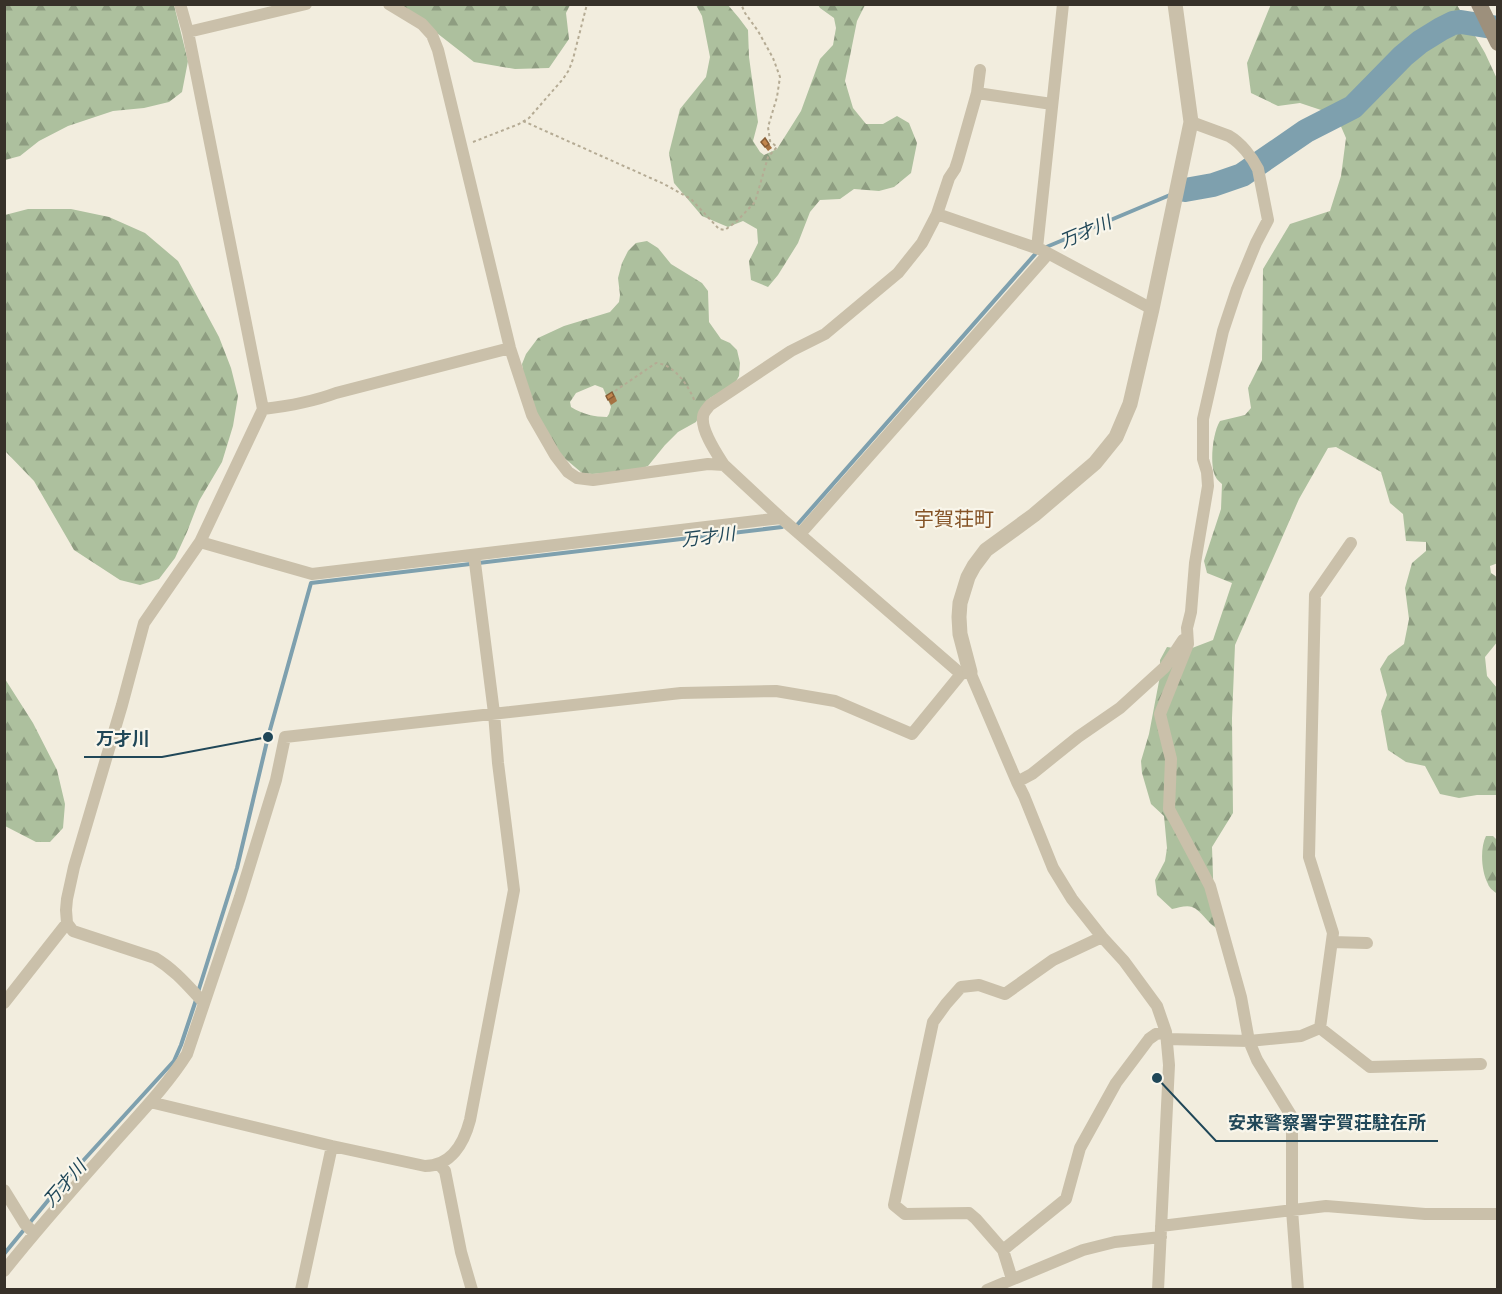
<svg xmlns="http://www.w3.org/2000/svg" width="1502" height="1294" font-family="Barlow,'Noto Sans JP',sans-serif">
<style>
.forest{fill:url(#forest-firs);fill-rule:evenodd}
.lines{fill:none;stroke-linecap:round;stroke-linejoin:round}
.stream{stroke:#7ea0ae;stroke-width:4}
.river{stroke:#7ea0ae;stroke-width:24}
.path{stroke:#b5ab94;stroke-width:2;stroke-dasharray:3 3;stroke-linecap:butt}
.minor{stroke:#cac0aa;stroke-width:12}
.tertiary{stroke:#cac0aa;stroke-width:15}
.secondary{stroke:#9d907c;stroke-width:16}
.wall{fill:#a67242}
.building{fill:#c1854d;stroke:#875d36;stroke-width:1.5}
.labels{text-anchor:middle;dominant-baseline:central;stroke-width:4.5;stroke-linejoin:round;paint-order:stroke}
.water-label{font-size:18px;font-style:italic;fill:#204758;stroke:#f9f6eb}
.quarter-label{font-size:20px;fill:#845225;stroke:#f9f6eb}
.leader{fill:none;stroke:#204758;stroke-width:2}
.callout-dot{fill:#204758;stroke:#f9f6eb;stroke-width:2}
.callout-label{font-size:18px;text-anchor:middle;font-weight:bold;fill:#204758;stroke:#f9f6eb;stroke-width:4.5;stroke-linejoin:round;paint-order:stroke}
</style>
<defs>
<pattern id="forest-firs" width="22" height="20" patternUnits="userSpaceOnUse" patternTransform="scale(1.5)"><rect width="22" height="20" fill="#adc09e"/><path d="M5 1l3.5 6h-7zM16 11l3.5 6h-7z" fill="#8e9d81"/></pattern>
</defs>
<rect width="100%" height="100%" fill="#f2edde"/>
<path class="forest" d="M1271 4 1457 5 1485 53 1498 81V563L1490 566 1491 573 1497 577 1498 641 1485 657 1487 676 1497 688V795H1477L1459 798 1440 794 1425 766 1406 762 1388 750 1381 711 1387 695 1380 669 1388 656 1404 644 1409 619 1405 588 1412 563 1426 551V542L1406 541 1403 514 1390 503 1381 472 1336 447 1328 448 1299 499 1235 645 1232 718 1233 813 1212 847 1214 905 1218 929C1208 924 1201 910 1192 907 1186 905 1178 908 1172 909L1157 895 1155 880 1165 861 1167 848 1164 816 1151 804 1142 773 1141 761 1149 734 1160 676V660L1167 647 1187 650 1213 640 1232 583 1207 573 1204 561 1221 509 1222 484C1218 481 1215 477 1214 473 1210 460 1213 432 1220 421L1245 415 1251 408 1248 388 1262 360 1263 269 1290 224 1330 211 1341 176 1346 138 1336 115 1300 103 1278 106 1251 93 1247 63Z
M5 5H174L188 61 182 92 169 102 144 108 113 111 68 126 39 141 20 156 5 160Z
M401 5H570L566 13 569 39 549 68 515 69 474 62Z
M696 5H728L739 18 748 30 749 57 758 122 753 141 760 152 764 155 777 149 801 111 820 59 833 45 836 28 834 18 820 8 818 5H865L857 21 845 81 853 108 866 124H883L897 116 909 123 917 143 911 173 894 187 879 191 854 189 840 199 820 200 810 212 798 243 778 275 768 287 751 280 749 261 758 243 757 229 743 221 728 227 702 216 674 183 669 153 680 109 706 77 710 57 702 16Z
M28 209H71L109 217 145 233 178 261 219 337 231 368 238 396 233 426 222 462 199 501 187 532 175 558 159 579 140 585 120 580 74 550 34 481 5 451V215Z
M647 241 658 248 671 264 702 283 708 291 709 322 721 339 730 343 737 350 740 363 739 376 735 383 710 398 696 422 678 432 665 445 648 466 635 471 592 474 582 473 562 456 552 442 530 399 524 379 522 364 526 354 538 338 564 326 610 312 619 302 620 295 618 278 622 263 628 251 636 243ZM595 385 603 388 611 407 609 414 607 417C595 417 582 414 571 407L570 402 576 393Z
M5 679 33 723 57 770 65 804 63 828 50 842H36L5 826Z
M1486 836H1493L1497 840V894C1494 891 1489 888 1488 884 1481 871 1480 848 1486 836Z"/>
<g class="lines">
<path class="stream" d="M1044 248 1170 195
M797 525 1037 252
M198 992 237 868 268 737 311 583 782 527
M4 1254 60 1186 174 1061 181 1045 196 1000"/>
<path class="river" d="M1185 190 1213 185 1242 175 1306 131 1353 107 1403 56 1420 42 1441 29 1453 23 1461 22 1498 28"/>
<path class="path" d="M523 121 664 184 691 199 719 229 725 230 737 221 755 202 768 157 777 147 770 141 768 127 777 97 780 77 773 58 758 31 745 13 741 4
M473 142 519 124 529 118 563 79 569 70 573 59 587 4
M615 391 656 363C674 364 689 386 695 402"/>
<path class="minor" d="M180 4 188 32 263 409 200 542 144 623 122 705 74 867 67 899 66 910 67 923 73 931 155 958C175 970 188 986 204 1003
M389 4 422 24 432 35 438 50 510 348 532 415 555 455 568 472 577 478 593 480 708 464 724 465 781 518 961 674
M188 32 306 4
M977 93 980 70
M1052 104 977 93 958 160 955 169 949 178 937 214 1042 250 1152 309
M1191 122 1229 136C1241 143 1252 157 1258 169L1268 220 1256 243 1237 289 1223 331 1203 419V459L1207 472 1208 486 1195 563 1191 612 1187 628 1188 644 1160 714 1171 759 1169 809 1210 886 1241 997 1249 1041 1301 1036 1320 1028 1370 1067 1481 1064
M1037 248 1063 4
M263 409C289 406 312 402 336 393L510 348
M724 465C717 454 701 431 703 417 703 412 707 409 710 405L791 351 825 334 898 273 922 243 937 214
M800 534 1048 254
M200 542 312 574 781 518
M1017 782 1032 774 1078 737 1120 708 1165 667 1183 640
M1332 942 1367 943
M4 1003 67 923
M1320 1028 1333 933 1309 857 1315 595 1351 543
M1167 1039 1249 1041 1257 1060 1292 1117V1210L1298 1290
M150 1102 332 1146 425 1166C451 1166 464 1143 470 1120L514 890 498 763 494 713 474 555
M439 1164 445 1171 461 1252 472 1290
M4 1190 25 1224 34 1233
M1161 1226 1326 1206 1425 1214H1498
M1003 1250 1066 1199 1080 1148 1116 1083 1149 1039 1156 1034 1166 1032
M4 1271C41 1224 80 1181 119 1137 143 1110 168 1084 187 1054L240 897 276 780 285 737 681 693 776 691 835 701 912 734 961 674 970 672 1017 782 1024 796 1053 868 1072 899 1102 937 1124 961 1157 1006 1166 1032 1169 1065 1158 1290
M1012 1279 1003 1250 976 1219 969 1213 905 1214 894 1205 933 1022 946 1004 961 987 979 985 1005 994 1053 960 1102 937
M301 1290 332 1146
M987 1290 1083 1250 1115 1242 1161 1237"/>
<path class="tertiary" d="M970 672 960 634 959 617 960 603 968 577 974 566 986 550 1034 515 1095 463 1116 437 1130 404 1152 309 1191 122 1175 4"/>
<path class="secondary" d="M1479 4 1498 43"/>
</g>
<path class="wall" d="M761 142 769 144 772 148 768 151Z
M606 396H615L617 401 611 405Z"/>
<path class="building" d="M765 138 769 144 765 147 761 142Z
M612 392 614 396 608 400 606 396Z"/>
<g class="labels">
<g class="water-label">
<text transform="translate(1085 231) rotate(-23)">万才川</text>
<text transform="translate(708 536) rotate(-7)">万才川</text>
<text transform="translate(64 1183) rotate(-49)">万才川</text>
</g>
<g class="quarter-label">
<text x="954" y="518">宇賀荘町</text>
</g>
</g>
<path class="leader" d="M268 737L162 757H84M1157 1078L1216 1141H1438"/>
<g class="callout-dot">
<circle cx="268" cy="737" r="6"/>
<circle cx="1157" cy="1078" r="6"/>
</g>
<g class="callout-label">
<text x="123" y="745">万才川</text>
<text x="1327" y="1129">安来警察署宇賀荘駐在所</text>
</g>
<rect width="1502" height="1294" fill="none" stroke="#373129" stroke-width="12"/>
</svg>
